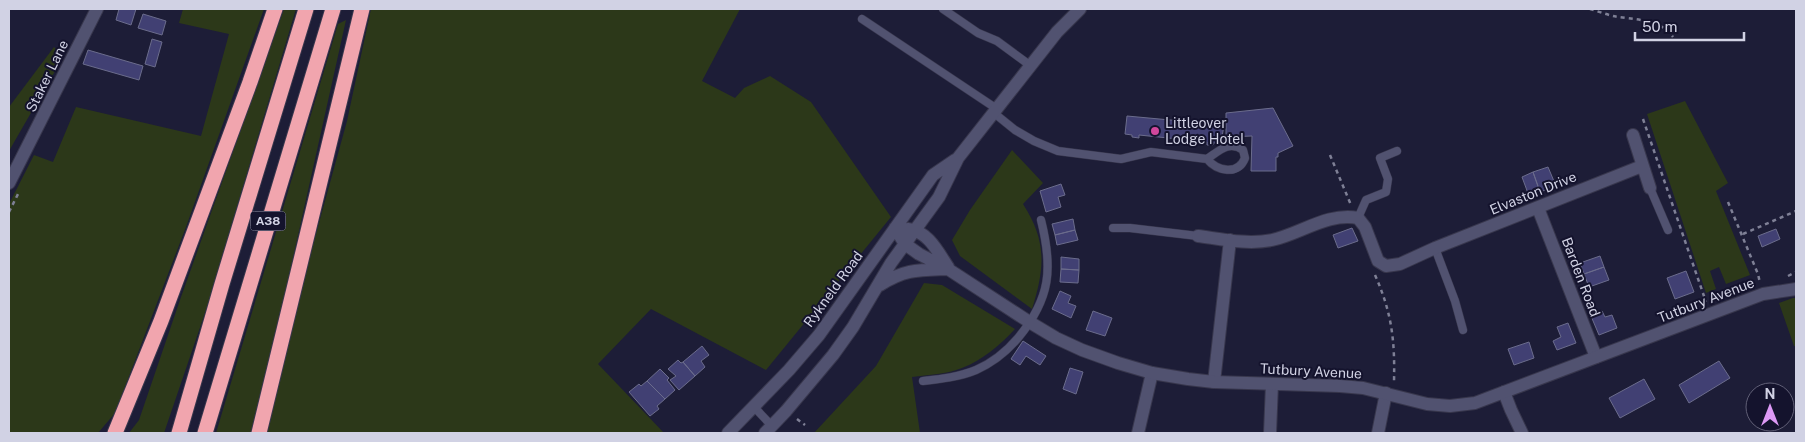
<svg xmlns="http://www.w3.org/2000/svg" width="1805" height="442" font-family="'Public Sans',sans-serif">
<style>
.green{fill:#2c3819}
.building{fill:#414073;stroke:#6b6c8c}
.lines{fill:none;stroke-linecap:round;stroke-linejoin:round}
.lane-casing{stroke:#38374d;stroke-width:9}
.street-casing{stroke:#38374d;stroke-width:14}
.secondary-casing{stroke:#38374d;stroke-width:14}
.highway-casing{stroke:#38374d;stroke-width:17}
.path{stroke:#7f8096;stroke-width:2.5;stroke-dasharray:4 4;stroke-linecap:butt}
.lane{stroke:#515270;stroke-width:8}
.street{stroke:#515270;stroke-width:12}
.secondary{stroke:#515270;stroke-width:12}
.highway{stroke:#f1a5ae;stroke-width:15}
.hotel-dot{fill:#d1479c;stroke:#14132d;stroke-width:2}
.labels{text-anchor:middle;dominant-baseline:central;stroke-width:4;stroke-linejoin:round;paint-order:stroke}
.shield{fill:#14132d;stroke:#9899ad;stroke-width:1}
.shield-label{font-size:12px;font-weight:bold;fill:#d1d2e4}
.street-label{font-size:14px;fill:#d1d2e4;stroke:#14132d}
.poi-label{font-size:14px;fill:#d1d2e4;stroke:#14132d;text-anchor:start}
</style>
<rect width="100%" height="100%" fill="#1d1d37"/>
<path class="green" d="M183 9H264L186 227 115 413 98 433H9V204L34 155 53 162 76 107 201 136 229 34 179 23Z
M284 9H296L208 304 164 433H129L139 420 181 297Z
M371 9H740L702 81 735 98 744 88 770 76 811 102 891 217 766 370 651 309 598 364 664 433H266L292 321 347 121Z
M346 20 254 433H216L338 24Z
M54 47 64 56 62 59 9 151V107Z
M1685 101 1728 183 1716 191 1750 275 1726 284 1719 267 1710 271 1716 289 1706 293 1647 114Z
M1012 150 1043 183 1023 204C1047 241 1045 268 1032 309L960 256 952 240 970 210Z
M924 283 942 285 1015 329C1000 345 983 360 962 368 947 374 929 375 912 377L920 433H814L876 366Z
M1793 298H1796V346H1794L1779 303Z"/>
<path class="building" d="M119 9H136L131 25 116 20Z
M143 14 166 21 162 35 138 28Z
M152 39 162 42 155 67 145 64Z
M88 50 143 66 139 80 83 64Z
M1273 108 1293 146 1278 153V157H1276V171H1251L1252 136 1226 137V113Z
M1127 116 1224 125 1221 143H1213V145H1207V142L1139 135V138L1132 137V135L1125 134Z
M1548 167 1556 186 1540 192 1533 172Z
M1533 172 1540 192 1529 196 1522 177Z
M1061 184 1065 195 1058 197 1061 207 1046 212 1040 191Z
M1073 219 1075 230 1055 235 1052 224Z
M1352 228 1358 241 1338 248 1333 235Z
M1776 229 1780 239 1762 247 1758 236Z
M1075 230 1078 240 1057 245 1055 235Z
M1600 256 1604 267 1584 274 1580 263Z
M1061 257 1079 259V270L1061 269Z
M1604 267 1609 280 1589 287 1584 274Z
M1061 269 1079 270 1078 283 1060 282Z
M1686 271 1694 292 1675 299 1667 278Z
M1060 291 1071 296 1068 303 1076 306 1071 318 1052 309Z
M1093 311 1112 318 1105 336 1086 330Z
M1602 311 1605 317 1612 315 1617 328 1599 335 1591 316Z
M1568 323 1576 343 1557 350 1553 341 1561 337 1557 327Z
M1023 341 1046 356 1040 365 1026 356 1020 365 1011 359Z
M1529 342 1534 358 1514 365 1508 349Z
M702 346 709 355 701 361 705 367 695 376 683 362Z
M678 360 681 363 683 362 695 376 679 390 670 380 676 376 668 369Z
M1719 361 1730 378 1689 403 1679 385Z
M1070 368 1083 372 1076 394 1063 389Z
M660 369 669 378 667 380 675 390 665 399 647 381Z
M1644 379 1655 399 1620 418 1609 398Z
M647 381 665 399 657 406 659 409 650 416 629 392 639 384 641 386Z"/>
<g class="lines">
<defs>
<path id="lane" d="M943 9 978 33 997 41 1031 66
M862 19 997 109
M994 113 1015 130 1034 141 1058 151 1121 159 1151 152 1207 159C1219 151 1229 140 1243 150L1245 158C1238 176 1217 171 1207 159
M1650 188 1668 230
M1358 218 1366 200 1386 192 1388 179 1380 158 1397 151
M1113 228H1130L1198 236
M1435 248 1455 301 1463 330
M923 381C941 379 959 377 976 370 992 363 1007 351 1018 338 1051 298 1053 268 1041 220
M754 407 772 426"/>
<path id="street" d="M1633 135 1650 188
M1538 208 1596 357
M1198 236C1221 239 1248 245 1272 240 1300 234 1328 212 1358 218L1365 227 1378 261 1386 266 1400 264 1435 248 1642 166
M1214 382 1230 240
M1504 392 1511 410 1522 433
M1138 433 1152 373
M1270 433 1272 384
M1378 433 1386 393"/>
<path id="secondary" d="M9 183 97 9
M895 228 905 244 919 254 948 269 1031 323 1056 338 1082 350 1118 363 1152 373 1188 379 1214 382 1340 386 1363 388 1427 404 1450 406 1475 403 1763 294 1796 289
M908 229C928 231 938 252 948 267
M880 285C905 269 919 270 947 269
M728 433 789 370 819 335 933 175 955 160
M765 433 786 411 833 355 853 327 891 263 939 197 958 158 1057 32 1080 9"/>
<path id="highway" d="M115 433 161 321 250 82 275 9
M179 433 222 284 306 9
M205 433 333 9
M259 433 362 9"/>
</defs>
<use href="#lane" class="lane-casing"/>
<use href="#street" class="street-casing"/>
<use href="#secondary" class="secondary-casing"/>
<use href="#highway" class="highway-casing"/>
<path class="path" d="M1590 9C1597 11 1605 14 1613 16 1632 20 1660 18 1673 37
M1643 119 1706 302
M1330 155 1351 205
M1728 202 1758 274 1760 283
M9 212 19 192
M1743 234 1796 211
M1375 275C1392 313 1395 341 1394 382
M1788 276 1796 272
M797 419 805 425"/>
<use href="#lane" class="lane"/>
<use href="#street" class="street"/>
<use href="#secondary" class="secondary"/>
<use href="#highway" class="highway"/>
</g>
<circle class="hotel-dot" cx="1155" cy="131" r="5"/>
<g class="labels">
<rect class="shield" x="250.5" y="211.5" width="35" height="19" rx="4"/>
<g class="shield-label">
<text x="268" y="221">A38</text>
</g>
<g class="street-label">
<text transform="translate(47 76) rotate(-64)">Staker Lane</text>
<text transform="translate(1533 193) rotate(-22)">Elvaston Drive</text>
<text transform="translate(1581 277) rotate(69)">Barden Road</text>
<text transform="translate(833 289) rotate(-54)">Rykneld Road</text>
<text transform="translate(1706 300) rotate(-21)">Tutbury Avenue</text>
<text transform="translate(1311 371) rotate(3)">Tutbury Avenue</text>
</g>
<g class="poi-label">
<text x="1165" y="123">Littleover<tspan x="1165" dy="16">Lodge Hotel</tspan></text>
</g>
</g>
<rect width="1805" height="442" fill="none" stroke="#d1d2e4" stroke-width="20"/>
<g transform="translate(1770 407)"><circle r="24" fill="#14132d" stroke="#605f76"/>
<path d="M0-4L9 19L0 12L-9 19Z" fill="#dc99f5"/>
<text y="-8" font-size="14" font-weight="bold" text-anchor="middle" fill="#d1d2e4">N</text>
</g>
<path d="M1635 32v8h109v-8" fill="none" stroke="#d1d2e4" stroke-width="2.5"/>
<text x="1642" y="32" font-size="15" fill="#d1d2e4" stroke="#14132d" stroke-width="4" paint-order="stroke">50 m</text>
</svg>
